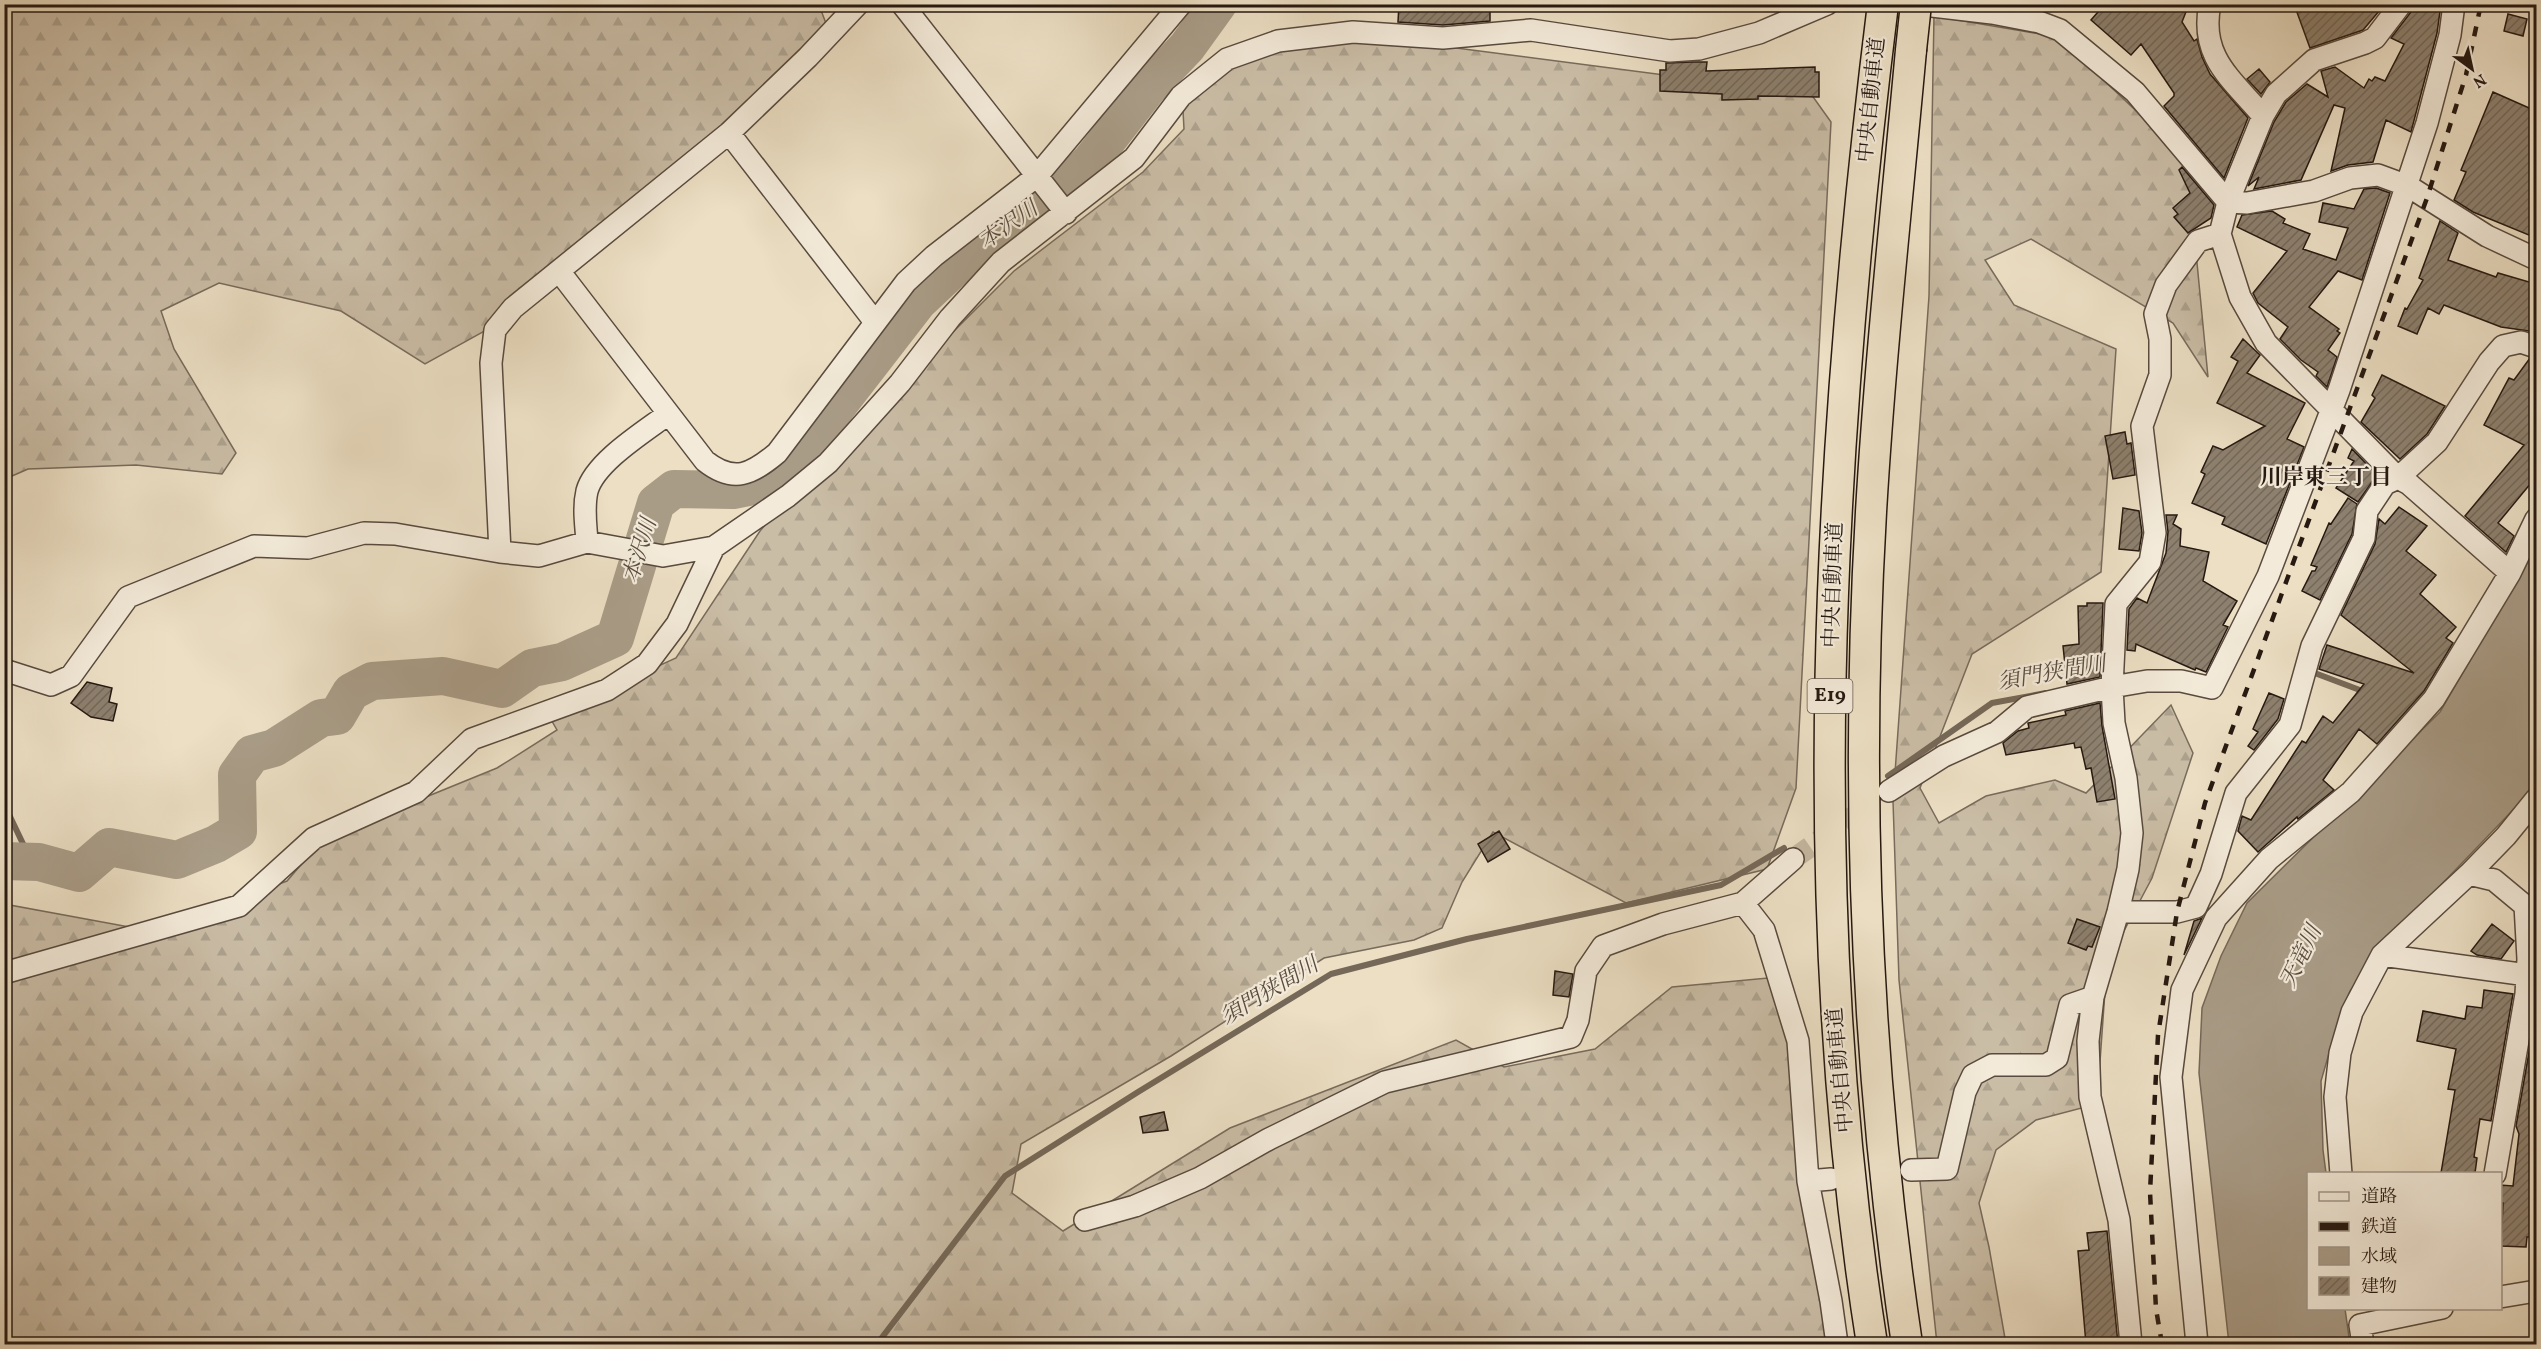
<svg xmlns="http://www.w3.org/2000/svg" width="2541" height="1349" font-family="Vollkorn,'Noto Serif JP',serif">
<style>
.forest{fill:url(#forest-firs);stroke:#786b5c;stroke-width:1.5}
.water{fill:#a99c87;stroke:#756858;stroke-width:1.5}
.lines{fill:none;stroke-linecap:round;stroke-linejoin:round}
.stream{stroke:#756858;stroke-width:6}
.river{stroke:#a99c87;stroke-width:38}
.building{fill:url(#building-hatch);stroke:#261911;stroke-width:1.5}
.minor-tunnel{stroke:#c4b7a0;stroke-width:21;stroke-dasharray:21 10;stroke-linecap:butt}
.minor-casing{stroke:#584a3e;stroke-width:24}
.highway-casing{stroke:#261911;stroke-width:33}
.minor{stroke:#f3ead9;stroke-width:21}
.highway{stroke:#ecdfc4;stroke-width:30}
.rail{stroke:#261911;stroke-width:4.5;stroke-dasharray:10 10;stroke-linecap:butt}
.highway-bridge-casing{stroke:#261911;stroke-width:33;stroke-linecap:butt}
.highway-bridge{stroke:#ecdfc4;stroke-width:30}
.labels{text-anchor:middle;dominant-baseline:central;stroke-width:4.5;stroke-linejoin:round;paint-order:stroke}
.shield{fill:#f3ead9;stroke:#64584d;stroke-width:1.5}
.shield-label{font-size:20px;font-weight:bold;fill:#261911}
.street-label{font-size:21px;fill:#261911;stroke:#f3ead9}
.water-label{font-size:22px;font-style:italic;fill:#5a4d40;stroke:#f3ead9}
.neighbourhood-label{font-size:22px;font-weight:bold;fill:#261911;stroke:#f3ead9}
</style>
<defs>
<pattern id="forest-firs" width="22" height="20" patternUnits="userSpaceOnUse" patternTransform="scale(1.5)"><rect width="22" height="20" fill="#cabda6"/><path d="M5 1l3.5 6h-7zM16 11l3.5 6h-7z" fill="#ada28e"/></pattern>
<pattern id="building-hatch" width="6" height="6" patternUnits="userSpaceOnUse" patternTransform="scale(1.5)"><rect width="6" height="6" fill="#8d806e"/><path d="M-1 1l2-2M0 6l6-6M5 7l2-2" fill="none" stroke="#736859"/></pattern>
</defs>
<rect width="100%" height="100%" fill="#ecdfc4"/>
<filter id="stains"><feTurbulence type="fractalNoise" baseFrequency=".00333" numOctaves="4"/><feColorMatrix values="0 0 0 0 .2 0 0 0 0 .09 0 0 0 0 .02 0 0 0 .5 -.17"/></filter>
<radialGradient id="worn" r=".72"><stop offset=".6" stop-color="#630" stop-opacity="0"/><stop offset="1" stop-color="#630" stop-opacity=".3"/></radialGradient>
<path class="forest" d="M5 5H819L827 26 750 113 501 322 425 364 341 311 219 283 161 311 174 349 236 453 222 474 136 465 28 469 5 479Z
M1934 16 2058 37 2187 159 2208 377 2173 323 2031 239 1985 260 2014 305 2116 349 2101 572 1972 654 1920 788 1939 823 1986 796 2055 780 2086 793 2171 705 2193 753 2152 878 2107 963 2097 1104 2036 1120 1996 1150 1979 1203 1989 1247 2006 1344H1937L1899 980 1893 801 1929 296Z
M1348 34 1811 94 1831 122 1796 788 1767 869 1626 903 1493 832 1462 882 1442 928 1414 940 1324 958 1171 1056 1021 1144 1012 1193 1063 1231 1230 1128 1456 1040 1504 1067 1595 1049 1672 987 1768 978 1791 1032 1837 1344H5L4 904 151 931 287 881 323 839 497 768 557 730 549 716 676 658 760 531 799 486 1014 271 1143 172 1184 129 1182 92 1227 55Z"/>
<path class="water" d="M2536 546V786L2388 940 2350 991 2339 1019 2321 1081 2323 1150 2326 1173 2308 1174V1308L2345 1309 2350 1344H2229L2199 1073 2202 1008 2221 956 2247 903 2440 712Z"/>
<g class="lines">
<path class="stream" d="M2312 672 2365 692
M1888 776 1992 703 2046 693
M4 804 25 848 39 862
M877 1344 1005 1176 1138 1092 1331 974 1467 939 1721 885 1784 848"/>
<path class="river" d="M4 861 39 862 79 873 109 847 177 860 216 844 238 831 237 775 252 754 274 748 321 718 337 716 351 692 372 681 443 676 502 689 532 668 562 662 615 638 656 503 674 489 733 490 763 484 792 465 918 302 968 255 1065 186 1091 161 1147 89 1187 47 1218 4"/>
</g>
<path class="building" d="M1399 4H1490V21L1443 25 1398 22Z
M2105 4H2189L2182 22 2194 41 2197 39 2202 57 2210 74 2248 118 2224 178 2164 106 2174 96V93L2141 44 2131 55 2091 20Z
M2294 4H2385L2363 30 2310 48Z
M2414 4H2441L2437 33 2411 132 2386 120 2373 162 2348 165 2331 171 2345 108 2334 105 2301 180 2254 189 2259 177 2248 186 2274 122 2286 102 2307 84 2328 97 2321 71 2335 67 2364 88 2369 79 2372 81 2375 77 2385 81 2404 44 2391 38 2411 12Z
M2508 14 2527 19 2523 36 2504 31Z
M1693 62H1707L1706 71 1815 67V72H1819V97L1758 96V99L1722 100V94L1660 91V70H1666V63Z
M2259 69 2270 82 2261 94 2247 79Z
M2493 92 2536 111V238L2473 212 2454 200 2466 172 2461 170Z
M2182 167 2214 205 2211 218 2188 233 2174 217 2178 214 2173 208 2190 193 2179 170Z
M2376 188 2390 193 2362 280 2338 271 2309 307 2339 329 2337 331 2340 333 2328 350 2337 357 2327 387 2316 376 2318 372 2301 360 2280 339 2288 327 2258 303 2253 293 2287 251 2237 227 2242 215 2272 211 2285 219 2283 223 2310 234 2303 249 2336 260 2348 228 2319 222 2323 203 2354 209 2364 189Z
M2440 221 2458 233 2448 260 2496 277 2498 273 2536 284V332L2501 327 2444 305 2439 314 2428 308 2417 334 2398 326 2405 308 2407 309 2423 280 2419 278Z
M2243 339 2260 355 2247 373 2305 403 2287 439 2304 447 2266 544 2222 524 2225 517 2192 503 2205 474 2201 472 2213 446 2223 450 2265 426 2217 403 2238 361 2231 357Z
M2530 358 2536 359V477L2498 523 2514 536 2506 552 2465 516 2524 445 2484 425 2509 378 2514 380Z
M2382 375 2445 406 2427 434 2400 459 2361 422 2375 398 2372 395Z
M2125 432 2127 444 2131 443 2135 475 2113 479 2105 436Z
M2352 449 2377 475 2358 502 2336 488 2354 461 2348 458Z
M2348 498 2357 504 2352 534 2320 600 2302 591 2312 571H2315L2317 567 2311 565 2329 523 2331 524Z
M2399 507 2427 526 2406 551 2436 575 2420 594 2456 627 2446 638 2453 643 2424 691 2377 744 2359 729 2323 780 2334 790 2298 819 2297 817 2258 852 2238 831 2242 816 2251 820 2302 741 2306 743 2323 716 2333 723 2364 684 2319 669 2327 645 2414 673 2341 615 2375 544 2379 519 2385 524Z
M2123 508 2139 511 2142 533 2139 551 2119 549Z
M2166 515H2177L2173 524 2181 529 2180 546 2209 552 2203 581 2237 601 2223 625 2228 627 2206 672 2196 668 2195 670 2136 644 2135 651 2127 650 2129 609 2137 598 2147 603 2166 553 2168 532Z
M2087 603H2103L2100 677 2067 684 2063 646 2079 644 2078 606H2087Z
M87 682 112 688 109 702 117 704 113 721 91 717 71 703Z
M2269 693 2284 699 2278 719 2254 750 2248 746 2258 732 2253 729Z
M2100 703 2102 726 2115 799 2097 802 2091 768 2086 769 2081 747 2075 748 2074 743 2006 755 2003 743 2018 731 2029 728 2028 723 2066 715 2065 711Z
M1499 831 1510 849 1488 862 1478 844Z
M2202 918 2184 955 2194 921Z
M2077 919 2100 927 2092 947 2088 946 2086 950 2068 943Z
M2492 924 2514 941 2501 959 2477 955 2471 951Z
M1555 971 1573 974 1569 997 1553 995Z
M2484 990 2513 994 2491 1121 2480 1119 2474 1157 2477 1158 2475 1173H2441L2455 1090 2448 1089 2456 1049 2417 1041 2423 1011 2465 1019 2467 1006 2482 1008Z
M2531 1041 2536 1042V1208H2533L2531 1237H2527L2526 1247 2501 1246 2503 1203H2500V1185L2513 1186 2519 1134 2516 1126Z
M1164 1112 1168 1130 1143 1133 1140 1117Z
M2107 1231 2118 1344H2086L2078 1251 2089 1250 2087 1233Z"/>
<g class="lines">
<path class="minor-tunnel" d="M1793 859 1871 804"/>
<defs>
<path id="minor" d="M902 4 1066 213
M1915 4 1992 13 2039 22 2060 30 2135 92 2228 202 2247 203 2314 191 2350 178 2378 175 2408 186 2487 236 2536 259
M2210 4C2199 57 2232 79 2263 116
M2401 4 2375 38 2365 43 2314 60 2276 94 2263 116 2228 202 2220 234 2240 297 2266 343 2398 478 2409 484 2510 573
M729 133 875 322
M559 271 705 461C734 484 752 474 777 453L906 282 934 256 1037 176 1181 4
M587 542C586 525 583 508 587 491 595 462 644 432 668 414
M500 552 491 363 495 330 513 308 729 133 808 57 858 4
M4 670 51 685 71 676 128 597 254 546 308 548 364 533 395 534 500 552 539 556 587 542 663 556 714 547 788 496 828 463 900 383 950 318 1001 262 1134 158 1181 96 1227 59 1278 41 1353 32 1443 38 1531 30 1670 51 1699 49 1759 33 1827 4
M1889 791 1944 756 1997 732 2027 707 2112 687 2147 681H2181L2212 688 2268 576 2339 390 2427 123 2450 35 2454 4
M2469 874 2506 836 2536 799
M1743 903 1764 930 1798 1041 1808 1181 1831 1301 1837 1344
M2118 912H2177L2196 907 2211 874 2236 793 2290 725 2312 646 2364 538 2367 511 2385 484 2398 478 2437 442 2489 362 2503 346 2521 342 2536 347
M2382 955 2527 975
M4 973 239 906 314 838 416 792 472 739 607 690 647 664 677 624 714 547
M1911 1170 1947 1169 1965 1092 1973 1075 1992 1065H2046L2057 1058 2070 1005 2093 997
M2341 1174 2335 1097 2340 1053 2352 1012 2382 955 2469 874 2494 880 2536 915
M2495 1174 2526 994 2528 959 2525 905
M1808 1181 1831 1179
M1085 1220 1135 1206 1200 1178 1269 1139 1385 1082 1571 1037 1578 1020 1586 971 1603 946 1663 924 1743 903 1793 859
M2500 1297 2536 1291
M2131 1344 2119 1220 2090 1097 2088 1041 2093 997 2118 912 2128 869 2132 833 2126 778 2114 723 2112 687 2116 604 2150 562 2155 533 2142 426 2160 375V339L2155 314 2166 285 2198 241 2220 234
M2197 1344 2171 1077 2182 990 2216 918 2269 859 2351 792 2434 699 2510 573 2536 519
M2363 1344 2360 1325 2442 1308"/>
<path id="highway" d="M1872 1344C1802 901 1828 448 1883 4
M1907 1344C1866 1069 1855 790 1871 512 1880 358 1897 204 1911 50"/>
</defs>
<use href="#minor" class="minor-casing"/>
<use href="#highway" class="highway-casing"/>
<use href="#minor" class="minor"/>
<use href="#highway" class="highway"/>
<path class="rail" d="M2162 1344 2156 1309 2150 1192 2158 1035 2177 912 2205 803 2427 198 2466 75 2481 4"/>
<defs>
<path id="highway-bridge" d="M1911 50 1916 4"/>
</defs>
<use href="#highway-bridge" class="highway-bridge-casing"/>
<use href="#highway-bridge" class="highway-bridge"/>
</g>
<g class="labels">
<rect class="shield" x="1807.5" y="679" width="45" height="34" rx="4.5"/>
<g class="shield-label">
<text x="1830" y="696">E19</text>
</g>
<g class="street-label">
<text transform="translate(1872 100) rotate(-84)">中央自動車道</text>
<text transform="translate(1834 585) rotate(-88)">中央自動車道</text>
<text transform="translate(1841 1070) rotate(-95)">中央自動車道</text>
</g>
<g class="water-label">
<text transform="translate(1009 226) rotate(-35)">本沢川</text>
<text transform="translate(641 551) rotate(-73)">本沢川</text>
<text transform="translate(2052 674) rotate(-10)">須門狭間川</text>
<text transform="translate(2302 957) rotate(-64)">天竜川</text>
<text transform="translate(1270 992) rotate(-31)">須門狭間川</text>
</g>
<g class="neighbourhood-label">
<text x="2326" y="478">川岸東三丁目</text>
</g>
</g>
<rect width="2541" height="1349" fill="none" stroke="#ecdfc4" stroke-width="24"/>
<rect x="6" y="6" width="2529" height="1337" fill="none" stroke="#261911" stroke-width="3"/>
<rect x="12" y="12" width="2517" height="1325" fill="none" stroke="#261911" stroke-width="1.5"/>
<rect x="2307" y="1172" width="195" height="138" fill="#f3ead9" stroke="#a19689" stroke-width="1.5"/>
<rect x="2319" y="1192" width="30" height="9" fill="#f3ead9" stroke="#a19689" stroke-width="1.5"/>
<text x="2361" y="1202" font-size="18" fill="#261911">道路</text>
<rect x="2319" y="1222" width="30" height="9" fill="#261911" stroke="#a19689" stroke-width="1.5"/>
<text x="2361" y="1232" font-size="18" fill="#261911">鉄道</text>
<rect x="2319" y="1247" width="30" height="18" fill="#a99c87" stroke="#a19689" stroke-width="1.5"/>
<text x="2361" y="1262" font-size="18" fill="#261911">水域</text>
<rect x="2319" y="1277" width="30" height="18" fill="url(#building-hatch)" stroke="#a19689" stroke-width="1.5"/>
<text x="2361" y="1292" font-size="18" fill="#261911">建物</text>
<g transform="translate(2472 69) rotate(147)" stroke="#f3ead9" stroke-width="4.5" paint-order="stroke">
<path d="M0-4.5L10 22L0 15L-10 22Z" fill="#261911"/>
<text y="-9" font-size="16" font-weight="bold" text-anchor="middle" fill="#261911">N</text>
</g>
<rect width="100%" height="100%" filter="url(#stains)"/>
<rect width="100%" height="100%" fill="url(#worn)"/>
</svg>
